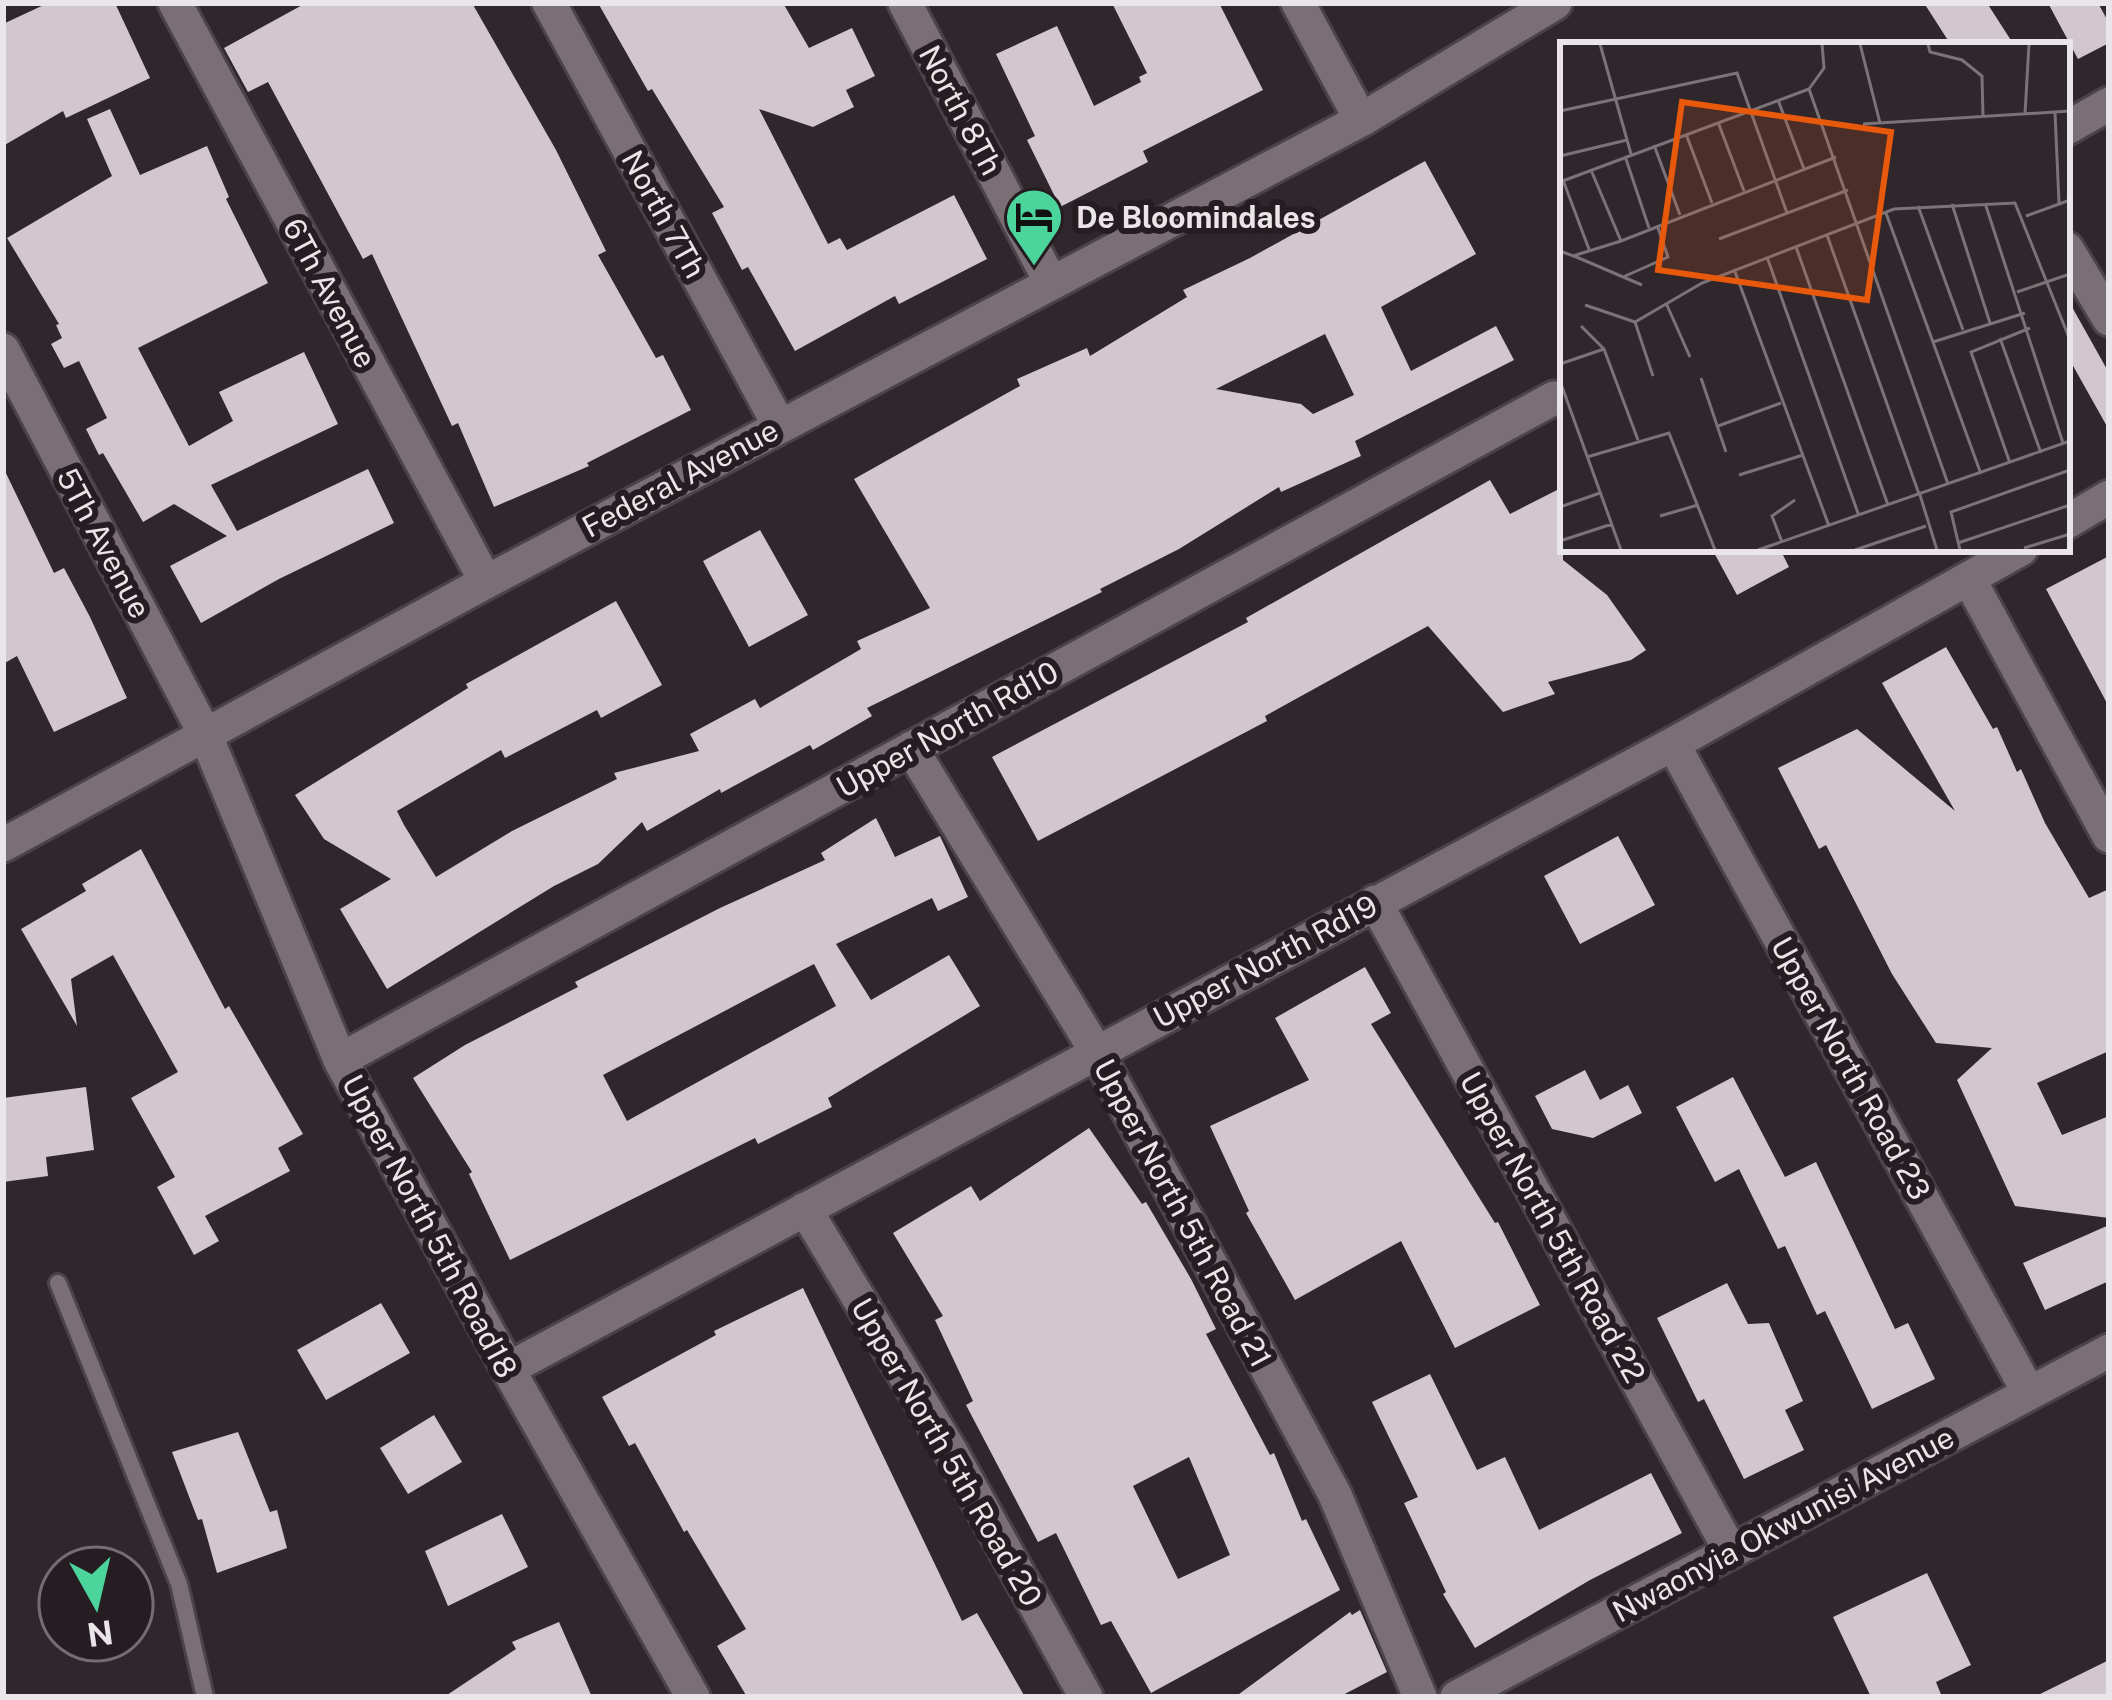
<svg xmlns="http://www.w3.org/2000/svg" width="2112" height="1700" font-family="'Public Sans',sans-serif">
<style>
.building{fill:#d2c7cd;fill-rule:evenodd}
.lines{fill:none;stroke-linecap:round;stroke-linejoin:round}
.lane-casing{stroke:#4a4347;stroke-width:22}
.street-casing{stroke:#4a4347;stroke-width:39}
.lane{stroke:#796f75;stroke-width:16}
.street{stroke:#796f75;stroke-width:33}
.labels{text-anchor:middle;dominant-baseline:central;stroke-width:12;stroke-linejoin:round;paint-order:stroke}
.street-label{font-size:30px;fill:#eae5e8;stroke:#261d22}
.poi-label{font-size:30px;font-weight:bold;fill:#eae5e8;stroke:#261d22;text-anchor:start}
.inset-road{fill:none;stroke:#7a7377;stroke-width:3}
.view{fill:#e8590c;fill-opacity:0.15;stroke:#e8590c;stroke-width:6}
.inset-edge{fill:none;stroke:#eae5e8;stroke-width:6}
</style>
<rect width="100%" height="100%" fill="#2f272c"/>
<path class="building" d="M48 3H115L150 78 66 118 63 111 3 146V24Z
M306 3H472L556 150 606 251 598 255 656 358 663 355 691 410 587 463 589 466 494 507 458 423 452 426 372 254 363 259 268 82 248 92 224 48Z
M598 3H783L809 48 852 28 875 76 846 90 854 107 813 127 759 109 828 244 840 238 847 250 954 195 987 259 899 304 895 296 795 351 748 267 742 270 712 213 724 207 652 89 648 91Z
M1112 3H1219L1263 90 1143 151 1148 162 1060 207 1027 140 1035 136 996 54 1057 26 1094 106 1141 82 1139 77 1147 73Z
M1924 3H1987L2014 45H1951Z
M2048 3H2098L2109 23V43L2078 59Z
M110 109 140 175 207 146 229 197 226 199 268 283 138 348 189 446 233 421 219 392 304 352 338 424 211 485 237 531 368 469 394 523 279 579 201 623 170 566 227 536 174 504 143 522 103 453 99 455 86 429 107 418 79 361 64 368 51 344 62 338 56 325 59 324 7 238 112 176 87 119Z
M1425 161 1476 254 1381 307 1411 371 1496 326 1514 360 1355 441 1361 456 1281 492 1279 487 1179 549 1100 589 1102 592 867 708 872 716 813 750 810 745 721 793 720 789 647 831 642 822 598 864 554 886 387 989 340 909 391 879 324 839 295 795 468 688 466 684 616 601 662 685 601 718 597 710 505 758 501 750 397 811 404 825 436 877 512 831 617 779 614 773 699 751 690 734 755 699 760 708 861 649 857 641 930 608 854 479 1020 386 1017 379 1087 348 1090 356 1187 297 1183 290 1250 258ZM1325 334 1354 395 1313 414 1301 404 1216 389Z
M2067 298 2109 373V430L2067 355Z
M3 467 54 573 64 568 90 617 127 698 54 732 17 656 3 664Z
M1490 480 1510 514 1563 487V560L1607 595 1646 650 1631 660 1548 682 1555 694 1503 712 1428 626 1265 716 1267 721 1038 841 992 757 1248 622 1246 618Z
M760 530 808 615 749 647 703 561Z
M1712 549H1780L1789 567 1737 595Z
M2109 556V707L2046 589Z
M1946 647 1993 729 1997 727 2017 772 2021 769 2045 823 2089 898 2109 889V1051L2037 1083 2062 1135 2109 1116V1218L2015 1206 1957 1080 1992 1048 1936 1043 1892 974 1826 845 1819 849 1778 768 1857 729 1955 811 1882 683Z
M876 818 895 857 940 836 968 897 938 911 932 898 836 944 871 1000 949 955 980 1006 828 1098 832 1107 758 1144 755 1138 510 1260 469 1174 472 1172 413 1078 465 1045 578 987 575 982 720 908 825 860 821 853ZM814 964 836 1006 627 1121 603 1075Z
M1618 836 1655 905 1580 944 1544 876Z
M141 849 225 1009 229 1006 303 1134 278 1148 290 1171 205 1216 219 1241 194 1255 157 1187 175 1177 131 1098 178 1072 113 955 71 979 77 1026 21 929 86 891 82 884Z
M1365 967 1391 1013 1371 1024 1495 1223 1498 1222 1540 1305 1455 1348 1401 1241 1295 1300 1246 1213 1249 1211 1210 1126 1309 1080 1275 1018Z
M1585 1070 1600 1100 1628 1085 1642 1113 1593 1138 1552 1129 1535 1096Z
M1733 1077 1785 1177 1816 1162 1895 1329 1908 1323 1935 1379 1872 1409 1825 1311 1817 1315 1785 1246 1778 1249 1739 1169 1715 1182 1676 1107Z
M86 1087 94 1150 46 1157 48 1176 3 1182V1098Z
M1089 1128 1142 1204 1146 1202 1191 1279 1216 1329 1206 1334 1270 1455 1274 1453 1302 1521 1306 1519 1340 1590 1151 1693 1111 1621 1101 1625 1056 1533 1038 1542 966 1405 973 1401 935 1320 943 1316 893 1233 971 1186 980 1201ZM1189 1457 1230 1555 1178 1579 1133 1486Z
M2109 1225V1281L2045 1310 2023 1263Z
M1727 1283 1748 1324 1769 1323 1803 1401 1785 1410 1804 1450 1744 1479 1704 1399 1698 1402 1657 1318Z
M803 1288 962 1621 977 1613 1025 1697H747L717 1646 746 1629 687 1530 684 1532 635 1443 629 1446 602 1397 716 1335 714 1331Z
M381 1303 410 1353 326 1400 297 1350Z
M1430 1374 1477 1470 1505 1457 1539 1530 1651 1473 1682 1533 1590 1580 1475 1648 1443 1594 1446 1592 1404 1503 1418 1497 1372 1402Z
M434 1415 462 1462 408 1494 380 1448Z
M238 1432 270 1512 277 1510 287 1548 217 1573 202 1519 198 1520 172 1452Z
M502 1514 528 1567 448 1606 425 1551Z
M1927 1573 1971 1665 1936 1682 1942 1697H1871L1833 1617Z
M1360 1610 1387 1672 1339 1697H1235L1350 1612 1352 1615Z
M559 1622 592 1697H444L516 1649 512 1642Z
M2109 1660V1697H2034Z"/>
<g class="lines">
<defs>
<path id="lane" d="M58 1283 179 1584 205 1697"/>
<path id="street" d="M175 3 486 582
M549 3 779 425
M905 3 1050 281
M1298 3 1361 120
M2067 128 2109 104
M2067 249 2109 319
M3 350 206 736 340 1060 508 1369 693 1697
M2067 522 2109 497
M1969 579 2109 836
M1673 744 2029 1393
M911 748 1096 1051 1335 1495 1420 1697
M3 845 486 582 1361 120 1555 3
M1375 902 1731 1552
M340 1060 1554 398
M805 1209 951 1452 1086 1697
M508 1369 1673 744 2021 549
M1457 1697 2109 1351"/>
</defs>
<use href="#lane" class="lane-casing"/>
<use href="#street" class="street-casing"/>
<use href="#lane" class="lane"/>
<use href="#street" class="street"/>
</g>
<defs>
<symbol id="hotel-pin" viewBox="-11 -11 22 30"><path d="M0 17L-7.5 6A9.5 9.5 0 1 1 7.5 6Z" fill="#4bd49b" stroke="#261d22"/><path d="M-6-4.5h1.5V1H6V5H4.5V3h-9V5H-6ZM-4 0a1.8 1.8 0 1 1 3.6 0ZM.5 0V-2.5h3Q6-2.5 6 0Z" fill="#111"/></symbol>
</defs>
<g fill-rule="evenodd">
<use href="#hotel-pin" x="1001" y="184" width="66" height="90"/>
</g>
<g class="labels">
<g class="street-label">
<text transform="translate(961 110) rotate(62)">North 8Th</text>
<text transform="translate(664 214) rotate(61)">North 7Th</text>
<text transform="translate(330 293) rotate(62)">6Th Avenue</text>
<text transform="translate(680 478) rotate(-28)">Federal Avenue</text>
<text transform="translate(104 543) rotate(62)">5Th Avenue</text>
<text transform="translate(947 729) rotate(-29)">Upper North Rd10</text>
<text transform="translate(1265 961) rotate(-28)">Upper North Rd19</text>
<text transform="translate(1851 1068) rotate(61)">Upper North Road 23</text>
<text transform="translate(1183 1213) rotate(62)">Upper North 5th Road 21</text>
<text transform="translate(430 1226) rotate(62)">Upper North 5th Road18</text>
<text transform="translate(1553 1227) rotate(61)">Upper North 5th Road 22</text>
<text transform="translate(947 1452) rotate(60)">Upper North 5th Road 20</text>
<text transform="translate(1783 1524) rotate(-28)">Nwaonyia Okwunisi Avenue</text>
</g>
<g class="poi-label">
<text x="1076" y="217">De Bloomindales</text>
</g>
</g>
<g transform="translate(1560 42)">
<rect width="510" height="510" fill="#2f272c"/>
<path class="inset-road" d="M40 2 71 112M300 2 320 81M368 2 370 10 402 18 422 34 423 75M249 47 388 442M249 47 264 26 262 2M218 58 244 127M0 69 177 31 227 171M495 71 499 161M465 72 469 2M158 80 184 149M303 82 510 69M126 92 152 161M94 103 120 173M0 114 67 98M65 114 89 186M31 128 61 199M3 138 30 210M0 140 249 47M425 161 503 401M392 162 430 281M358 164 403 288M326 171 421 432M466 174 510 158M267 193 359 452M159 197 288 148M236 205 328 463M0 209 13 214 61 199 276 115M14 214 82 243M207 215 299 474M174 227 269 484M63 235 108 215 97 183M457 250 510 232M106 261 130 315M25 263 75 280 142 241 334 167 455 161 510 298M75 280 93 334M21 284 44 307 78 398M440 296 481 411M373 300 465 271M0 322 44 307M141 336 166 410M0 339 61 508M158 384 221 361M27 415 109 391 155 508M450 421 411 310 470 286M179 433 243 413M360 453 377 508M0 465 40 451M100 474 138 463M0 499 52 482M222 500 212 474 235 458M398 501 510 463M464 506 510 492M198 508 510 399M295 508 366 484M400 508 391 470 510 428"/>
<path class="view" d="M122 60 331 90 307 258 98 228Z"/>
<rect width="510" height="510" class="inset-edge"/>
</g>
<rect width="2112" height="1700" fill="none" stroke="#eae5e8" stroke-width="12"/>
<g transform="translate(96 1604) rotate(172)"><circle r="57" fill="#261d22" stroke="#746d71" stroke-width="3"/>
<path d="M0-9L21 45L0 30L-21 45Z" fill="#4bd49b"/>
<text y="-18" font-size="33" font-weight="bold" text-anchor="middle" fill="#eae5e8">N</text>
</g>
</svg>
